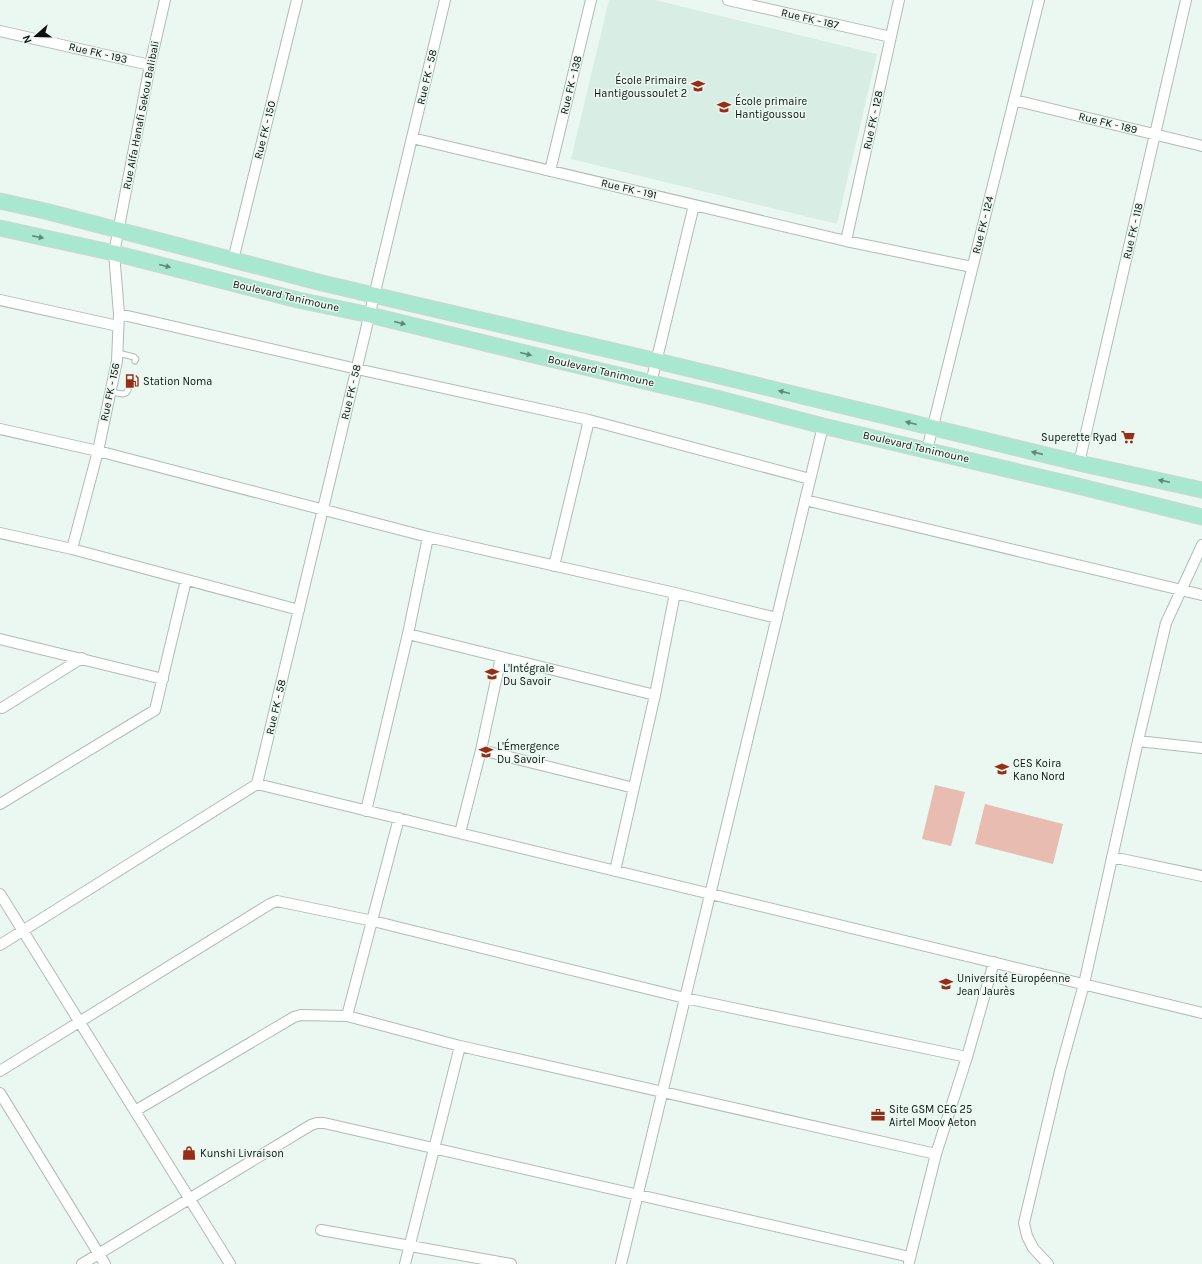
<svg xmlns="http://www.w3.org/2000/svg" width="1202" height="1264" font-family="Karla,sans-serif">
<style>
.built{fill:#d8ede4}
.green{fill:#e8bcb1}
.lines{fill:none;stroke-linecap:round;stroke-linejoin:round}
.lane-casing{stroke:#afbcb6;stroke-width:7}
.street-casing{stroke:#afbcb6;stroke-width:12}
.primary-casing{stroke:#d3d4d4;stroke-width:17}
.lane{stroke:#fff;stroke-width:5}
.street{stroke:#fff;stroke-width:10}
.primary{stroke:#a8e7d0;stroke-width:15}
.oneway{fill:#618679}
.labels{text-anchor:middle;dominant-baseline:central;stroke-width:3;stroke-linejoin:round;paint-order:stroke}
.street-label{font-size:11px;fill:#0b100e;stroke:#ebf8f2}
.poi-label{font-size:11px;fill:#0b100e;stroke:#ebf8f2;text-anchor:start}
</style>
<rect width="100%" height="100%" fill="#ebf8f2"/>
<path class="built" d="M609 0H655L877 54 837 224 571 159Z"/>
<path class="green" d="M935 785 965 792 951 846 922 839Z
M985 804 1063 824 1053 864 975 844Z"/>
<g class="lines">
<defs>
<path id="lane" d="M118 353 134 357 136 359 135 361
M110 392 123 394 126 393 128 390"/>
<path id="street" d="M728 0 891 37
M0 31 150 65
M1014 100 1202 146
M412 138 846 241 972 267
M550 171 591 0
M846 241 899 0
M233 260 297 0
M0 300 118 326
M119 314 357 369 589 420 810 479
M651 383 694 205
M0 429 98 451 428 537 675 593 777 618
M927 450 1039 0
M1079 463 1186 0
M805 500 1202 595
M0 533 72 549 299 610
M72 549 98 451 117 361 119 314 114 253 150 65 165 0
M554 566 589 420
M408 634 655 695
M0 639 163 679
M2 708 82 658
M1138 741 1202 748
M481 750 634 788
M257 784 445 0
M0 804 155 710 186 580
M366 811 408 634 428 537
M460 833 481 750 501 657
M1112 857 1202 876
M615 871 655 695 675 593
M0 894 230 1264
M0 945 257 784 1202 1013
M347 1016 399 818
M0 1071 270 904 277 901 373 921 685 998 967 1057
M0 1093 105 1264
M135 1111 294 1017 301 1015 347 1016 460 1046 936 1154
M321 1230 511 1264
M909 1262 936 1154 967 1057 994 962
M82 1264 311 1125 317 1123H324L910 1257
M405 1264 460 1046
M621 1264 823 426
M1048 1264 1033 1248 1027 1236 1024 1223 1060 1071 1084 984 1138 741 1166 623 1202 545"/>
<path id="primary" d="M0 201 45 211 322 283 657 361 1079 463 1202 490
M0 228 114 253 298 300 370 315 542 357 716 398 823 426 1074 485 1202 517"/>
</defs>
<use href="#lane" class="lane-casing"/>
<use href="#street" class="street-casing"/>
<use href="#primary" class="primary-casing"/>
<use href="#lane" class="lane"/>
<use href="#street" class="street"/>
<use href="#primary" class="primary"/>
</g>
<defs><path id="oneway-solid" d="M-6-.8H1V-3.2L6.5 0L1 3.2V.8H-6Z"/></defs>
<g class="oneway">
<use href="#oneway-solid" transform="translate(38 237) rotate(12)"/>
<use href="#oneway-solid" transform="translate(165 266) rotate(14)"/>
<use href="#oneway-solid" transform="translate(400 323) rotate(14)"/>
<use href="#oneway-solid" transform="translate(526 354) rotate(14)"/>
<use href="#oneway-solid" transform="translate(784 392) rotate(-166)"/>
<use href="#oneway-solid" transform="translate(911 423) rotate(-166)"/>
<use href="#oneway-solid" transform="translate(1037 453) rotate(-167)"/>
<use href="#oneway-solid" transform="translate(1164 481) rotate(-168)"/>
</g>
<defs>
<symbol id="school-bare" viewBox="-9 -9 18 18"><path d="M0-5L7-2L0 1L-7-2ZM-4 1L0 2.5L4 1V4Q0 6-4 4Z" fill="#962d14" stroke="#ebf8f2" stroke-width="2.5" paint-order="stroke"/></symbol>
<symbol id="fuel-bare" viewBox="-9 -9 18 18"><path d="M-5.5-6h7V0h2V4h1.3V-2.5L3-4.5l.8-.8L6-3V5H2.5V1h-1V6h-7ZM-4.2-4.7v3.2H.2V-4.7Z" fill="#962d14" stroke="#ebf8f2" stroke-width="2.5" paint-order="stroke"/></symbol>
<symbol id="supermarket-bare" viewBox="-9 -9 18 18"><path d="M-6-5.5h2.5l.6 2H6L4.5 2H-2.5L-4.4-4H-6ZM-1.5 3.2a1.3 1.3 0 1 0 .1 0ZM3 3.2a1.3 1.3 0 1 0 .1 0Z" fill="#962d14" stroke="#ebf8f2" stroke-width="2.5" paint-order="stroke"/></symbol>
<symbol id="university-bare" viewBox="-9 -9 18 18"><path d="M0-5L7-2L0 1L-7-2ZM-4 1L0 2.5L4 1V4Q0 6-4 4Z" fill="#962d14" stroke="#ebf8f2" stroke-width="2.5" paint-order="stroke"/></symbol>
<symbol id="office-bare" viewBox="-9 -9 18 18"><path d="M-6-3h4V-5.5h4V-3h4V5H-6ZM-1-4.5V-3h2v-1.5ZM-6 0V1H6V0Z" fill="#962d14" stroke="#ebf8f2" stroke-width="2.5" paint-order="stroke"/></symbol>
<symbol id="shop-bare" viewBox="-9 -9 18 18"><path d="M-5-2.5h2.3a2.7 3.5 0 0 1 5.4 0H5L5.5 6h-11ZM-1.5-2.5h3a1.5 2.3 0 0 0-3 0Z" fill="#962d14" stroke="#ebf8f2" stroke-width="2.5" paint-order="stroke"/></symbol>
</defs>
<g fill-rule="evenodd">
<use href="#school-bare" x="688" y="76" width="20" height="20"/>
<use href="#school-bare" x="714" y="97" width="20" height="20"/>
<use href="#fuel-bare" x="122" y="371" width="20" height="20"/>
<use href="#supermarket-bare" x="1118" y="427" width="20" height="20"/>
<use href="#school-bare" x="482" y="664" width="20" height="20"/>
<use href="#school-bare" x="476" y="742" width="20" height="20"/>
<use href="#school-bare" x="992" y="759" width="20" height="20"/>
<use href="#university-bare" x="936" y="974" width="20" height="20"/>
<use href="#office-bare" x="868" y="1105" width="20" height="20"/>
<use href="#shop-bare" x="179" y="1143" width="20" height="20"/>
</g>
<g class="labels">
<g class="street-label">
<text transform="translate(810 19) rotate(13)">Rue FK - 187</text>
<text transform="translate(98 53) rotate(13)">Rue FK - 193</text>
<text transform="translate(427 77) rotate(-77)">Rue FK - 58</text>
<text transform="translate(571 85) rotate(-76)">Rue FK - 138</text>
<text transform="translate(141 115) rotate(-79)">Rue Alfa Hanafi Sekou Balibali</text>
<text transform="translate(873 120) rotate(-78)">Rue FK - 128</text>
<text transform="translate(1108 123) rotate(14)">Rue FK - 189</text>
<text transform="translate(265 130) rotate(-76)">Rue FK - 150</text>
<text transform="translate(629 189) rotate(13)">Rue FK - 191</text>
<text transform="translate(983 225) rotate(-76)">Rue FK - 124</text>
<text transform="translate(1133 231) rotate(-77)">Rue FK - 118</text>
<text transform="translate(286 296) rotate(13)">Boulevard Tanimoune</text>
<text transform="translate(601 371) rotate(13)">Boulevard Tanimoune</text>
<text transform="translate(110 392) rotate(-78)">Rue FK - 156</text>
<text transform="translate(351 392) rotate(-77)">Rue FK - 58</text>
<text transform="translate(916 447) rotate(13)">Boulevard Tanimoune</text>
<text transform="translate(276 707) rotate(-77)">Rue FK - 58</text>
</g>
<g class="poi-label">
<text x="687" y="80" text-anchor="end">École Primaire<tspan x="687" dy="13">Hantigoussou1et 2</tspan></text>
<text x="735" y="101">École primaire<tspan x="735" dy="13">Hantigoussou</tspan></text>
<text x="143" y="381">Station Noma</text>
<text x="1117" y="437" text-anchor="end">Superette Ryad</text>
<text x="503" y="668">L'Intégrale<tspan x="503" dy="13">Du Savoir</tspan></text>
<text x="497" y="746">L'Émergence<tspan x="497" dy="13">Du Savoir</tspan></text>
<text x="1013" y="763">CES Koira<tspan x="1013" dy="13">Kano Nord</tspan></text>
<text x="957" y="978">Université Européenne<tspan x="957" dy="13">Jean Jaurès</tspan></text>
<text x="889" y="1109">Site GSM CEG 25<tspan x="889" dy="13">Airtel Moov Aeton</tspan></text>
<text x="200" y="1153">Kunshi Livraison</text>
</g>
</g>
<g transform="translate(36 36) rotate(250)" stroke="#ebf8f2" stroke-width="3" paint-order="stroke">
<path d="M0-3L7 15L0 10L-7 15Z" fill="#0b100e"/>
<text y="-6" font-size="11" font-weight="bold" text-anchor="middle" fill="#0b100e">N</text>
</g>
</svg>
